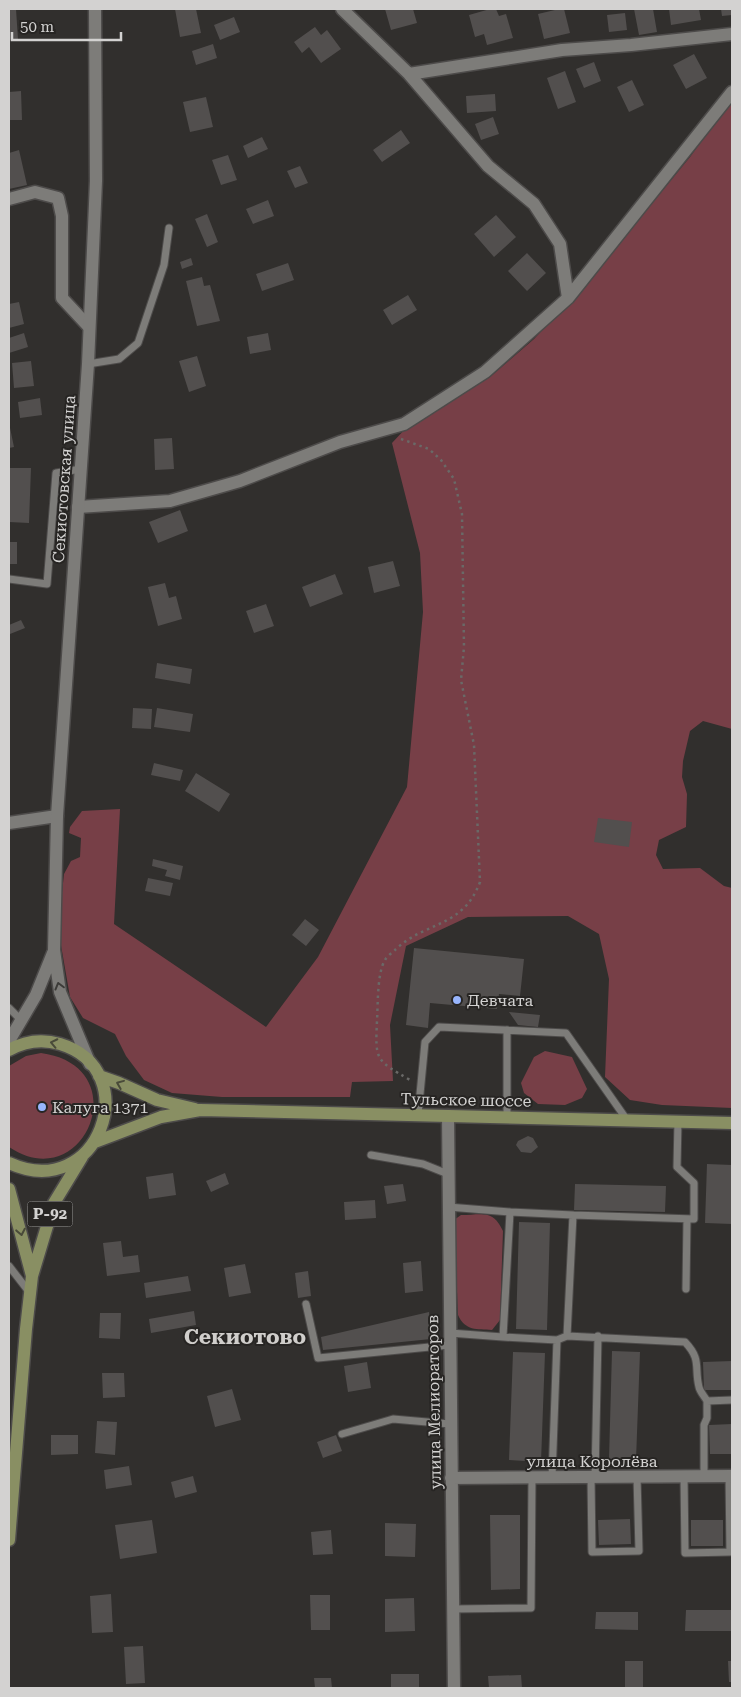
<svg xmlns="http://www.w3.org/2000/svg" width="741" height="1697" font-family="'Roboto Serif',serif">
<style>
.green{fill:#773f47}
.building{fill:#524f4e}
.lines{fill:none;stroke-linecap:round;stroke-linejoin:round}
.lane-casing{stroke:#4d4b4a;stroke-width:9}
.street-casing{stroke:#4d4b4a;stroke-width:15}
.secondary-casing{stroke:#4d4b4a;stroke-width:15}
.primary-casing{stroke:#4d4b4a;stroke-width:15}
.path{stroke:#6a6967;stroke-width:2.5;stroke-dasharray:2.5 4;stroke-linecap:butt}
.lane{stroke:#7d7c79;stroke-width:7}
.street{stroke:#7d7c79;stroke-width:12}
.secondary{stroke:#7d7c79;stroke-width:12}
.primary{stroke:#898f63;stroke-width:12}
.oneway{stroke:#3c3b38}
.oneway2{stroke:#494a39}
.poi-dot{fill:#98b5fd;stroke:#272523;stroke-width:2}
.labels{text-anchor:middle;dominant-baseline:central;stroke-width:4;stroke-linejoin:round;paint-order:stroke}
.shield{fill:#272523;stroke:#9f9e9d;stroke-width:1}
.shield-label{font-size:15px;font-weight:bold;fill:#d3d2d1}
.street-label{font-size:16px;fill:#d3d2d1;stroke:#272523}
.poi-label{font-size:16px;fill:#d3d2d1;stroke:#272523;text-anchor:start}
.district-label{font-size:21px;font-weight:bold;fill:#d0cecb;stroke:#272523}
</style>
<rect width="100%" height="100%" fill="#312f2d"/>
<path class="green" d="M732 99V729L703 721 690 731 683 761 682 777 687 794 686 827 659 840 656 855 663 869 700 868 724 886 732 888V1108L662 1105 630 1100 605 1077 609 979 599 934 568 916 468 917 406 946 390 1025 393 1081 352 1082 350 1097H222L172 1093 144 1080 126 1056 115 1034 83 1018 70 997 58 928 64 874 71 861 80 857 81 838 69 833 70 827 82 811 120 809 114 924 266 1027 318 957 407 787 423 612 420 553 392 443 406 428 490 377 534 339 598 269 690 157Z
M545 1051 572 1057 587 1089 582 1098 565 1105 538 1104 524 1093 521 1083 534 1057Z
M41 1053C138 1066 85 1198 9 1147V1066L26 1056Z
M461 1215C482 1215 493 1209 503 1231L500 1320 492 1330C477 1329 465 1331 458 1315L454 1220Z"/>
<path class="building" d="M9 9H16L18 39 9 40Z
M175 9H196L201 33 180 37Z
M385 9H413L417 23 391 30Z
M490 9H496L499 16 506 14 513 38 487 45 484 34 475 37 469 15Z
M559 9H564L570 33 544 39 538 14Z
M634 9H653L657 32 639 35Z
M669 9H699L701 20 671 25Z
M721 9H732V15L722 16Z
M625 13 627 30 609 32 607 15Z
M234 17 240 32 220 40 214 25Z
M315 27 321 35 327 30 341 49 321 63 309 47 302 53 294 42Z
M213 44 217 58 196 65 192 51Z
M694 54 707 78 686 89 673 65Z
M594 62 601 81 584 88 576 69Z
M565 71 576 102 558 109 547 78Z
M632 80 644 105 629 112 617 87Z
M21 91 22 120H9V92Z
M495 94 496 111 467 113 466 96Z
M206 97 213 127 190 132 183 102Z
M493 117 499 134 481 140 475 124Z
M401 130 410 143 382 162 373 150Z
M262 137 268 149 248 158 243 146Z
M19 150 27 185 9 189V153Z
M228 155 237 180 221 185 212 160Z
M300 166 308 183 295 188 287 171Z
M268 200 274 216 253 224 246 209Z
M207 214 218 242 207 247 195 219Z
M496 215 516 237 494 257 474 234Z
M527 253 546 273 527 291 508 271Z
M191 258 193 265 182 269 180 262Z
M288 263 294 280 262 291 256 274Z
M202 277 204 286 210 285 220 321 197 326 186 281Z
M408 295 417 310 392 325 383 310Z
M19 302 24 324 9 328V304Z
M24 333 28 347 9 353V338Z
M268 333 271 350 250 354 247 337Z
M197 356 206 386 189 392 179 361Z
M31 361 34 386 14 388 12 363Z
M40 398 42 415 20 418 18 402Z
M9 423 14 447 9 448Z
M172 438 174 469 155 470 154 439Z
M9 468H31L29 523 9 522Z
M180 510 188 531 158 543 149 522Z
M9 542H17V564H9Z
M393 561 400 586 374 593 368 567Z
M335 574 343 594 310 607 302 587Z
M165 583 169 598 176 596 182 619 158 626 148 587Z
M266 604 274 626 254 633 246 611Z
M21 620 25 628 10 634 9 625Z
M157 663 192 669 190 684 155 678Z
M133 708 152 709 151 729 132 728Z
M157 708 193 714 190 732 154 727Z
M154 763 183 770 180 781 151 775Z
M196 773 230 794 219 812 185 791Z
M598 818 632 822 629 847 594 842Z
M153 859 183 866 180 880 165 876 167 870 152 866Z
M148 878 173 883 170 896 145 891Z
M305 919 319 930 306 946 292 935Z
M414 948 524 959 520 996 499 994 497 1009 430 1003 428 1028 406 1025Z
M509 1012 540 1015 538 1027 518 1025Z
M528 1136 533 1138 538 1147 531 1153 521 1152 516 1145 518 1141Z
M707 1164 732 1165V1224L705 1223Z
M173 1173 176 1195 149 1199 146 1177Z
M225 1173 229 1184 211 1192 206 1181Z
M403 1184 406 1201 387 1204 384 1186Z
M575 1184 666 1186 665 1212 574 1210Z
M375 1200 376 1218 345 1220 344 1202Z
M519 1222 550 1223 547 1330 516 1329Z
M121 1241 123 1257 138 1255 140 1272 107 1276 103 1243Z
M421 1261 423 1291 405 1293 403 1263Z
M245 1264 251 1293 229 1297 224 1268Z
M308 1271 311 1296 298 1298 295 1273Z
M188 1276 191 1291 146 1298 144 1283Z
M194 1311 196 1325 151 1333 149 1319Z
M429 1312 431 1339 323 1350 321 1337Z
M100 1313H121L120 1339 99 1338Z
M612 1351 640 1352 636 1460 609 1459Z
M513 1352 545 1353 541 1462 509 1460Z
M732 1361V1390H704L703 1362Z
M367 1362 371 1388 348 1392 344 1366Z
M102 1373H124L125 1397 103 1398Z
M232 1389 241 1420 215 1427 207 1396Z
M97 1421 117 1422 115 1455 95 1453Z
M732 1424V1454H710L709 1425Z
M51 1435H78V1454L51 1455Z
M336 1435 342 1451 323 1458 317 1442Z
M129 1466 132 1485 106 1489 104 1470Z
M193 1476 197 1492 175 1498 171 1482Z
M490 1515H520V1589L491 1590Z
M630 1519 631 1544 599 1545 598 1520Z
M152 1520 157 1553 120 1559 115 1525Z
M691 1520H723V1546H691Z
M385 1523 416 1524 415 1557 385 1556Z
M331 1530 333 1554 313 1555 311 1532Z
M111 1594 113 1632 92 1633 90 1596Z
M310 1595H330V1630H311Z
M414 1598 415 1631 385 1632V1599Z
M686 1610H732V1631H685Z
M596 1612H638V1630L595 1629Z
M143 1646 145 1683 126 1684 124 1647Z
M625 1661H643V1688H625Z
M728 1661H732V1682H729Z
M391 1674H419V1688H391Z
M521 1675 522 1688H489L488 1676Z
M314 1678H331L332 1688H315Z"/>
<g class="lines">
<defs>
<path id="lane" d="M88 364 119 359 138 343 164 265 169 228
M9 579 47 584 56 473 81 469
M9 1008 21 1020
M418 1115 425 1042 439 1027 566 1033 627 1120
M507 1117V1030
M371 1155 423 1164 448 1174
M448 1207 510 1212 503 1337 450 1333
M573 1215 694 1219V1183L677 1167 678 1121
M9 1266 30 1293
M686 1289 687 1219
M306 1304 318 1358 450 1345
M567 1336 685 1342C702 1360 694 1367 699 1387 700 1392 705 1397 707 1401L732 1400
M503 1337 557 1340 567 1336 573 1215 510 1212
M342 1434 393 1419 450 1424
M684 1476 685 1553 730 1552 729 1476
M704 1476V1425L707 1418V1401
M552 1477 557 1340
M591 1477 592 1552 639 1551 637 1477
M595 1477 598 1336
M453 1609 531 1608 532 1477"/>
<path id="street" d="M342 9 409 74 488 166 534 204 560 244 568 298
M409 74 562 50 631 45 732 34
M9 199 35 192 58 198 62 216V298L89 327
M78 507 170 501 240 481 340 442 404 424 485 372 568 298 732 92
M9 823 57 816
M448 1116 454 1688
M451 1478 732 1476"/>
<path id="secondary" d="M9 1041 36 995 53 953
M90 1064 60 992 54 950 57 816 88 364 96 181 95 9"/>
<path id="primary" d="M9 1050C25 1041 43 1039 60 1044 146 1070 99 1204 9 1163
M99 1076 119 1083 157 1100 195 1109
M95 1142 161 1117 200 1110 732 1123
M9 1189 32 1276
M9 1540 26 1329 32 1276 54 1203 82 1157"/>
</defs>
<use href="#lane" class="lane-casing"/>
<use href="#street" class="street-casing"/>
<use href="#secondary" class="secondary-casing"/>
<use href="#primary" class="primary-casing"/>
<path class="path" d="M401 439 429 449 441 460 454 479 462 514 464 647 461 680 474 745 480 882C463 928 426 921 396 949 393 952 387 956 385 960 377 973 378 1005 377 1021 375 1061 376 1060 410 1080"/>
<use href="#lane" class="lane"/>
<use href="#street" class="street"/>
<use href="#secondary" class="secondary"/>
<use href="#primary" class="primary"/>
</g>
<defs><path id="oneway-chevron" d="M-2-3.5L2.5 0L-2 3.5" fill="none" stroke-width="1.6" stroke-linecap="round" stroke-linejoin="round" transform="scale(1.25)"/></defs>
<use class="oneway" href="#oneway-chevron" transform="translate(59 986) rotate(-105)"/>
<g class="oneway2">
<use href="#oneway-chevron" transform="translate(54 1043) rotate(-168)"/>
<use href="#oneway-chevron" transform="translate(120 1084) rotate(-158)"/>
<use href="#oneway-chevron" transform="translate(21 1232) rotate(79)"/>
</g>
<g class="poi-dot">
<circle cx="457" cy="1000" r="5"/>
<circle cx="42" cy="1107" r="5"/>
</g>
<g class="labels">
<rect class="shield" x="27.5" y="1201.5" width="45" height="25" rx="4"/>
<g class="shield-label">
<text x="50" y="1214">Р-92</text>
</g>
<g class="street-label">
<text transform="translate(64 479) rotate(-86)">Секиотовская улица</text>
<text transform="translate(466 1100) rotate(1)">Тульское шоссе</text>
<text transform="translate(434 1402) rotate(-91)">улица Мелиораторов</text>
<text x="592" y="1461">улица Королёва</text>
</g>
<g class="poi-label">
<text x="467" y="1000">Девчата</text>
<text x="52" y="1107">Калуга 1371</text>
</g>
<g class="district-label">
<text x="245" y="1337">Секиотово</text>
</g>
</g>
<rect width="741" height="1697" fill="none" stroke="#d3d2d1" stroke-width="20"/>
<path d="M12 32v8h109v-8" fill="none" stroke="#d3d2d1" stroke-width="2.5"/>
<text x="20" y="32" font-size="15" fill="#d3d2d1" stroke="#272523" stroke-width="4" paint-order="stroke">50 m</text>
</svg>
